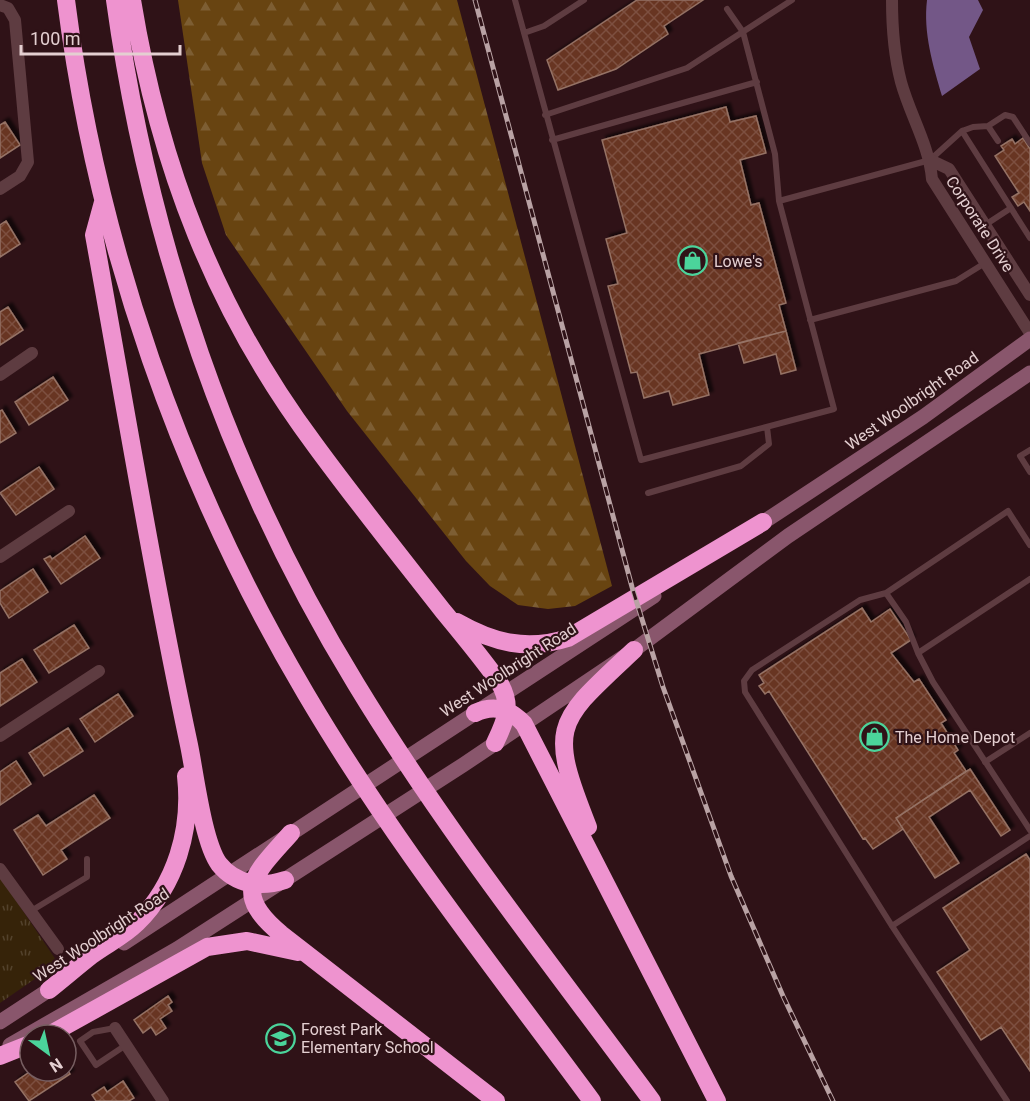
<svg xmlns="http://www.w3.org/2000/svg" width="1030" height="1101" font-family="Roboto,sans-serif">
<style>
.forest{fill:url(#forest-firs)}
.park{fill:url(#park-tufts)}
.water{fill:#735787}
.building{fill:url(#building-cross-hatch);stroke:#957265;stroke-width:1.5;filter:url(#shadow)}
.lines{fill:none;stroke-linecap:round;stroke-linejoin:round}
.lane{stroke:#5e3c41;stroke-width:6}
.street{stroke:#5e3c41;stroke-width:12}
.secondary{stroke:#89566c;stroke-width:15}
.highway{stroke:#ee93cf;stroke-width:18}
.rail-casing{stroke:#b9a2a4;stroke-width:5}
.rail{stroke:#2f1217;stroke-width:3;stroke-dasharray:9;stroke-linecap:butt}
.labels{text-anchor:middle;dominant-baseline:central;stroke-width:4.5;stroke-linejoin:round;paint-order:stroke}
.street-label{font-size:16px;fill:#e4cfd1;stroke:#2f1217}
.poi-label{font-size:16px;fill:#e4cfd1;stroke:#2f1217;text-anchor:start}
</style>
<defs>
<pattern id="forest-firs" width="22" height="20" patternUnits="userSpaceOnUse" patternTransform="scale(1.5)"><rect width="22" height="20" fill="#684411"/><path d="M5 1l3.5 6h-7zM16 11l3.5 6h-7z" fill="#7d5e33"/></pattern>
<pattern id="park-tufts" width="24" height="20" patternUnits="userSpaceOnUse" patternTransform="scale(1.5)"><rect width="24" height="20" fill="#362309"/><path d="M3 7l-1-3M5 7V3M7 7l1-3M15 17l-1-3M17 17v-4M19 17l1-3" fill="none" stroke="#53422c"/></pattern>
<pattern id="building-cross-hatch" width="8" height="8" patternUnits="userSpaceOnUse" patternTransform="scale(1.5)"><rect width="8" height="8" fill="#673420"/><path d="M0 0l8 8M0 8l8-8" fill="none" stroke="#7d503f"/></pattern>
<filter id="shadow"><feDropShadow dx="4" dy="-4" stdDeviation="1.5" flood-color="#0009"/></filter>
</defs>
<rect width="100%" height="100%" fill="#2f1217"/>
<path class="forest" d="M178 0H457L612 586 575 606 548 609 518 605 490 586 466 561 347 411 226 235 202 163Z"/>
<path class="park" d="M0 877 58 963 0 1003Z"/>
<path class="water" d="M927 0H978L983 10 969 37 980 69 942 96C933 65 923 33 927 0Z"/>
<path class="building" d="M637 0H703L664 26 668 34 616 69 558 90 547 60Z
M726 107 730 122 756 116 766 153 740 160 751 205 759 203 786 303 779 305 786 331 699 354 709 395 673 405 669 391 644 398 637 372 631 373 608 286 618 284 606 239 627 233 602 140Z
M5 122 20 145 0 158V125Z
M1023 138 1030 149V211L1024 202 1018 206 1012 197 1019 193 995 156 1004 150 1001 146 1012 139 1015 144Z
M6 221 20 244 0 257V225Z
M8 307 23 330 0 345V312Z
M786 331 796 370 781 374 776 354 744 363 738 343Z
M53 377 68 400 29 425 15 402Z
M2 410 16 433 0 443V411Z
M39 467 54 489 16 515 0 493Z
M85 536 100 558 61 584 44 559 50 556 52 559Z
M33 569 48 592 9 618 0 603V591Z
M862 608 871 622 890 609 911 640 891 653 914 682 919 679 946 720 941 723 958 750 954 753 966 771 896 818 903 829 873 849 865 838 863 839 769 691 765 694 759 686 764 683 759 675Z
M74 625 89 648 49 673 34 650Z
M22 659 37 682 0 706V673Z
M118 694 133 716 95 742 80 719Z
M68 728 83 751 44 776 29 753Z
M16 761 31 784 0 805V772Z
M970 769 1010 830 1001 836 970 790 929 817 959 863 935 878 896 818Z
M94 795 110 818 61 850 67 859 43 875 14 830 38 815 46 826Z
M1026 854 1030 860V1071L1001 1027 981 1040 937 972 970 950 943 908Z
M168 996 172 1002 168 1005 172 1011 160 1019 166 1028 156 1035 151 1027 143 1033 134 1020Z
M66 1068 70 1074 29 1101 15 1082 31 1071H66Z
M123 1081 134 1098 129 1101H96L92 1095 104 1087 107 1092Z"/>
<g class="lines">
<path class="lane" d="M515 0 641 460 834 409 779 201 775 154 743 32 727 9
M524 33 544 26 584 0
M545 115 687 68 792 0
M988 126 998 141
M552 140 757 82
M1030 143 1013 117 1005 115 988 126 973 127 962 131 1030 238
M779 201 930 160 962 131
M985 225 1011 208
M810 320 956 281 985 263
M1030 450 1020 456 1030 472
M648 493 741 466 769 444 767 427
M1030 579 918 653 933 682 1030 830
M886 593 860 600 752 670 744 681 745 692 892 926 1007 1101
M918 653 906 622 886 593 1008 511 1030 545
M985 762 1030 733
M31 911 87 877V859
M892 926 1030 836
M115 1028 93 1032 80 1041 96 1065 126 1045"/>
<path class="street" d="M892 0C892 28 894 55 901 82 910 115 929 145 932 179L1030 333
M0 5 8 8 15 20 28 162 20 176 0 189
M930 160 949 169 1030 295
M0 375 32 353
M0 557 69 511
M0 736 99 671
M0 869 58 949
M115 1028 163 1101"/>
<path class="secondary" d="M756 527 923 417 1030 339
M124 943 654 596
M0 1022 58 984
M10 1045 177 949 463 765 634 650 788 536 1030 373"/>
<path class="highway" d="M66 0C97 244 181 483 306 694 390 837 494 968 592 1101
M115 0C148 240 229 477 356 684 444 829 551 964 652 1101
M132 0C159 165 215 311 315 445 356 501 400 556 443 611 462 634 482 658 499 682 513 706 506 720 495 743
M103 202 94 235C125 405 153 576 189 745 195 774 203 842 219 864 236 885 261 888 285 880
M457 622C494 643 527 651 568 638L763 522
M475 713C494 704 510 709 524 724L717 1101
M588 827C547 724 556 723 634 650
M291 833C255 874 230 892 281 934L496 1101
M49 990C64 978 78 966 92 955 107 944 124 936 137 923 176 884 192 830 186 776
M49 1035 207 947 247 941 298 952
M0 1056 30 1044"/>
<defs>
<path id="rail" d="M475 0 632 587 663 687 731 876 783 996 833 1101"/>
</defs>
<use href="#rail" class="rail-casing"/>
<use href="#rail" class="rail"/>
</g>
<defs>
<symbol id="shop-ring" viewBox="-11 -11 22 22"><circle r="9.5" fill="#2f1217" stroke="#4bd49b" stroke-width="1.5"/><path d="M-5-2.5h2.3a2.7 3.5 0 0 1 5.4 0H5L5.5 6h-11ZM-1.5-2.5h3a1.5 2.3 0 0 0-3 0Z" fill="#4bd49b"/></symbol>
<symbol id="school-ring" viewBox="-11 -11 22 22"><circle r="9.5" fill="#2f1217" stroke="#4bd49b" stroke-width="1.5"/><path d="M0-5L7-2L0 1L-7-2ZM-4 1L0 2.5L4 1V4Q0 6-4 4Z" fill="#4bd49b"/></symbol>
</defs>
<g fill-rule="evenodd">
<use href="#shop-ring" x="676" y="244" width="33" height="33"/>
<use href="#shop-ring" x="858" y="720" width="33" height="33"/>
<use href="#school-ring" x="264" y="1022" width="33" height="33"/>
</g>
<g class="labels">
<g class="street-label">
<text transform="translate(980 224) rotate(57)">Corporate Drive</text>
<text transform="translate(912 401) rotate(-35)">West Woolbright Road</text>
<text transform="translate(508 670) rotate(-33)">West Woolbright Road</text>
<text transform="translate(101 935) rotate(-33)">West Woolbright Road</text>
</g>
<g class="poi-label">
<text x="714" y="261">Lowe's</text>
<text x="895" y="737">The Home Depot</text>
<text x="301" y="1029">Forest Park<tspan x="301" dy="18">Elementary School</tspan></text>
</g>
</g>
<g transform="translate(48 1053) rotate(147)"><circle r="28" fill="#2f1217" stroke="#775e61" stroke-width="1.5"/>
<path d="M0-4.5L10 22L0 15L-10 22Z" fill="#4bd49b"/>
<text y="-9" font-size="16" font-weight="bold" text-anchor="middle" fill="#e4cfd1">N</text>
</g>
<path d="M21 45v9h159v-9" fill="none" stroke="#e4cfd1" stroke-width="3"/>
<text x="30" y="45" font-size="18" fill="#e4cfd1" stroke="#2f1217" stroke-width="4.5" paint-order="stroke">100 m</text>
</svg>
